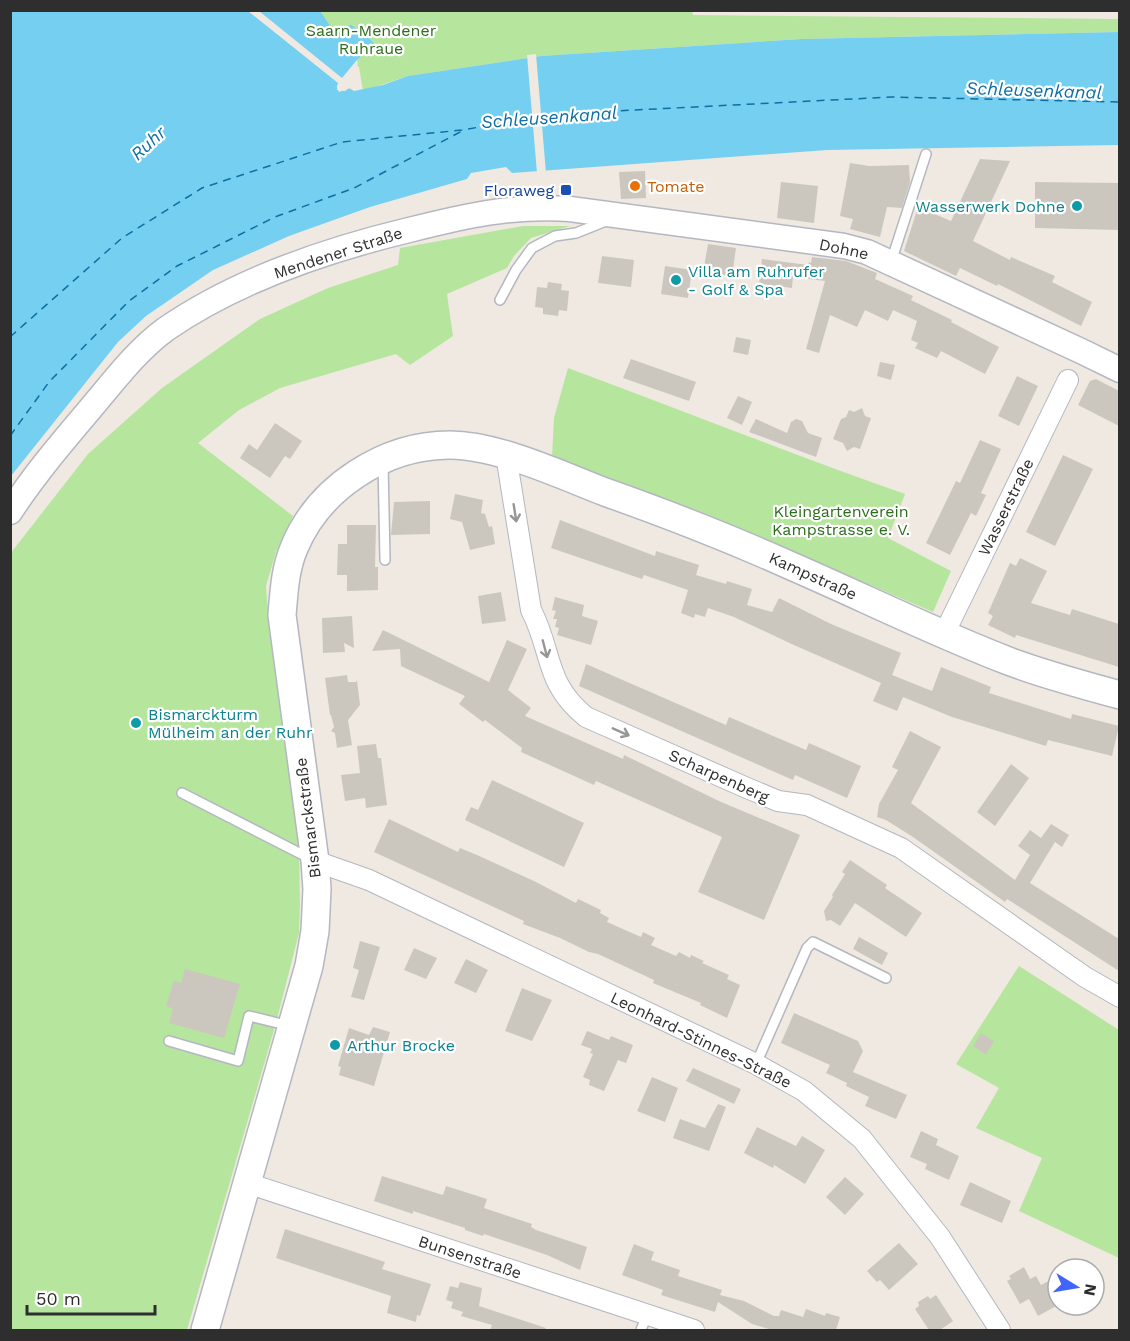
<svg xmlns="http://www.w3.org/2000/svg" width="1130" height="1341" font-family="'Work Sans',sans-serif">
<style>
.green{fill:#b6e59e}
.water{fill:#75cff0}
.pier{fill:#efe9e1}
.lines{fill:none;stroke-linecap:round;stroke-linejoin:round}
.ferry{stroke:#0d6fa3;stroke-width:1.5;stroke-dasharray:8 6;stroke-linecap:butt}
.building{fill:#cbc7bf}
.service-casing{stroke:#b4b7c1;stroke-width:12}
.minor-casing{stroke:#b4b7c1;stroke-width:22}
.tertiary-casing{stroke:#b4b7c1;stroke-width:27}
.secondary-casing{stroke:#b4b7c1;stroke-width:30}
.service{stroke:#fff;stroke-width:9}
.minor{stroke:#fff;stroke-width:20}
.tertiary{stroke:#fff;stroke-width:24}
.secondary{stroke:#fff;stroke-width:27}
.oneway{stroke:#969696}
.food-dot{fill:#e8710a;stroke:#fff;stroke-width:2}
.transit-dot{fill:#1a4fb4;stroke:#fff;stroke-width:2}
.culture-dot{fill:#0f9aa8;stroke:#fff;stroke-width:2}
.labels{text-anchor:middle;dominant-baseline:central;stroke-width:4.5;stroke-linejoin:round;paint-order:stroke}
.park-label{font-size:16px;fill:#2c6e1b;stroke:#fff}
.food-label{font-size:16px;fill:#c56008;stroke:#fff;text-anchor:start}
.transit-label{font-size:16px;fill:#164399;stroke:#fff;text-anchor:end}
.culture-label{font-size:16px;fill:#0d838f;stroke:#fff;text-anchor:start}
.street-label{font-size:16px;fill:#2e2e2e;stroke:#fff}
.water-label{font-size:18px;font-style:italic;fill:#0d6fa3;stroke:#fff}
</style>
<rect width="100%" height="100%" fill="#efe9e1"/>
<path class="green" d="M692 10 693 15 1118 19 1120 32 802 39 541 56 408 76 363 91 359 67 281 11Z
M523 226H570L531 238 514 256 507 268 447 294 453 336 410 365 396 354 280 388 239 410 198 443 293 516 276 552 266 586 269 625 299 845 300 904 299 933 276 1023 187 1330H11L10 554 88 454 162 388 260 319 328 288 398 265 400 248Z
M568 368C681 410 792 454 905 494L888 538 951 571 933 612 696 510 552 457 554 418Z
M1019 966 1119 1030V1258L1019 1211 1042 1158 976 1128 999 1088 956 1064Z"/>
<path class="water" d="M11 11H320L333 30 351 25 367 35 374 44 357 60 337 86V90L345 91 349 88 354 91 383 85 408 76 541 56 802 39 1119 32V145L827 150 512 173 506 167 471 173 467 179 370 207 289 236 213 270 146 316 118 342 11 476Z"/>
<path class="pier" d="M248 11H259L342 78 357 60 358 64 340 87 341 89 349 85 353 87 339 92 337 86 338 83Z
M536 54 546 173H537L527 55Z"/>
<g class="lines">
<path class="ferry" d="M10 337 122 238 202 188 342 142 462 130 556 114 891 97 1120 102
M10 436 49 382 129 301 177 266 275 217 354 188 462 131"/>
</g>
<path class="building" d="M980 159 1010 161 973 241 1010 260 1011 257 1055 276 1052 282 1092 302 1081 326 998 284 997 286 960 268 956 276 904 251 918 207 951 221Z
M850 163 869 166 909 165 910 182 902 208 887 207 880 237 850 229 853 219 840 216Z
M645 171 646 198 621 199 619 172Z
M781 182 818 186 814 223 777 218Z
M1035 182 1119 183V230L1035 228Z
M708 244 736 248 732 276 703 273Z
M602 256 634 260 631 287 598 283Z
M812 257 846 261 877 273 875 279 913 296 911 300 952 320 951 322 999 347 985 374 941 351 937 358 915 348 918 343 911 340 917 321 893 310 888 321 865 310 857 327 830 315 819 353 806 349 825 281 793 277 792 288 759 284 762 259 808 265 809 262 811 263Z
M665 266 692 270 688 298 661 294Z
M548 282 562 284 561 290 569 291 567 311 559 310 558 316 543 314V308L535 307 537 287 547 288Z
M736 337 751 340 748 355 733 352Z
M631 359 696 382 689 401 623 378Z
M880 362 895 365 891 380 877 376Z
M1017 376 1038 386 1019 426 998 416Z
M1096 379 1119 391V426L1078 405 1090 381Z
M738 396 752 402 742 425 727 418Z
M862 408 865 416 871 418 860 449 854 447 847 451 843 443 833 439 841 419 846 417 849 410 854 412Z
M756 419 787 433 791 422 796 419 802 421 808 433 822 438 816 457 749 432Z
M275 423 302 441 290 459 285 456 270 478 240 458 249 444 257 450Z
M980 440 1001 449 981 493 986 495 976 516 971 513 950 555 926 543 956 481 960 483Z
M1063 455 1093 469 1055 546 1026 532Z
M455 494 483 500 481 513 485 514 489 527 492 526 495 544 470 550 462 522 450 519Z
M430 501V534L391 535 394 502Z
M560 520 655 556 656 551 699 565 696 575 726 584 727 581 752 589 747 605 772 612 779 598 831 624 901 653 892 675 932 691 941 667 991 687 989 693 1071 719 1072 714 1119 726 1112 756 1048 740 1046 746 952 717 903 697 897 711 873 701 881 683 796 646 734 617 708 608 705 617 695 614 694 618 681 613 688 590 644 575 642 579 551 548Z
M347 525H376L375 567H378V590L347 591V575H337L338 544H347Z
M1020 558 1047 571 1031 603 1070 615 1072 609 1119 624V667L1016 635 1015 638 988 625 993 616 988 613 1010 563 1016 566Z
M501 592 506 621 482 624 478 596Z
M555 597 584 605 582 616 598 621 591 645 557 635 559 628 555 627 557 619H553L556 611 552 610Z
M352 616 354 648 344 643 345 652 323 653 322 618Z
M383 630 489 682 507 640 527 649 508 690 531 708 525 716 623 759 624 755 719 801 800 835 764 920 698 892 722 837 596 781 594 785 521 752 522 748 485 720 483 722 459 704 465 696 401 666 400 649 372 651Z
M586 664 726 725 729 717 806 750 809 743 861 766 847 798 795 775 793 780 579 686Z
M347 675 348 682H356L357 680 360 705 348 720 352 745 337 748 335 733 331 731 334 727 331 715H330L325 678Z
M910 731 941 747 911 803 1015 880 1030 855 1018 846 1030 830 1041 838 1051 824 1069 835 1062 847 1055 842 1030 883 1119 939V971L1007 899 1005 902 913 837 886 820 877 817 879 804 898 770 892 767Z
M376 744 378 758H381L387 805 366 808 365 798 345 801 341 775 360 773 357 746Z
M1011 764 1029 778 995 826 977 812Z
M492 780 584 823 564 867 465 820 471 807 478 810Z
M389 819 458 852 460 848 477 855 534 881 576 903 578 899 601 910 600 913 609 918 607 922 641 937 643 932 655 938 651 945 676 956 679 952 690 958 691 955 704 961 702 963 729 975 727 979 740 985 727 1018 700 1005 701 1003 653 983 654 980 598 954 589 952 560 938 523 924 524 921 374 852Z
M850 860 887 885 885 888 922 913 906 937 855 903 840 926 831 920 826 921 824 911 833 897 832 895 845 874 842 872Z
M859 937 888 953 882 965 853 949Z
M360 941 380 947 364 1000 351 997 359 970 353 968Z
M414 948 437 958 426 979 404 970Z
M466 959 488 970 476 993 454 983Z
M185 969 240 984 224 1038 169 1023 173 1009 166 1006 174 980 181 983Z
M522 988 552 1000 532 1041 505 1031Z
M794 1013 858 1041 863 1051 853 1072 907 1095 896 1119 865 1106 869 1097 846 1086 847 1083 826 1073 830 1065 781 1043Z
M373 1027 390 1032 374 1086 339 1075 341 1067 338 1066 349 1028 369 1035Z
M587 1031 609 1040 611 1036 633 1045 626 1063 618 1060 604 1091 589 1085 590 1080 583 1077 593 1054 590 1053 592 1049 581 1045Z
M981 1033 994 1041 986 1055 973 1046Z
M693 1068 741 1089 734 1104 686 1081Z
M652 1077 678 1088 665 1122 637 1111Z
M718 1104 726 1107 709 1151 673 1138 680 1119 705 1128Z
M757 1127 796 1146 802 1136 825 1150 805 1184 774 1165 773 1168 744 1153Z
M921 1131 938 1139 936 1145 959 1156 949 1180 925 1169 927 1164 910 1157Z
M382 1176 443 1195 446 1186 487 1199 484 1208 532 1224 531 1227 536 1230 587 1247 580 1270 547 1255 484 1234 483 1236 465 1230V1228L413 1211V1214L374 1201Z
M845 1177 864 1194 845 1215 826 1197Z
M970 1182 1011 1201 1002 1223 960 1205Z
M285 1229 385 1262 382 1269 431 1284 420 1316 417 1315 416 1322 387 1313 391 1296 276 1258Z
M899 1243 918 1264 889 1290 880 1280 877 1282 867 1271Z
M634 1244 654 1252 651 1260 680 1270 678 1276 722 1290 720 1295 744 1301 774 1316H779L781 1310 803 1317 806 1309 825 1316 826 1313 840 1317 836 1330H772L752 1324 718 1302 715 1312 661 1295 663 1290 622 1275Z
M1024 1267 1030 1279 1036 1276 1041 1285 1058 1276V1305L1038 1316 1029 1299 1020 1304 1007 1281 1011 1279 1009 1276Z
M460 1282 482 1288 479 1306 546 1328 545 1330H490L492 1325 461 1316 463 1312 451 1308 453 1302 446 1300 450 1286 458 1288Z
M936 1295 953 1321 940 1330H929L915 1309 919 1306 918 1302 928 1296 930 1299Z"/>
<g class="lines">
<defs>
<path id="service" d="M891 262 926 154
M500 300 516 270 532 248 555 236 576 233 606 221
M383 462 385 560
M182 793 311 859
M169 1041 238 1061 249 1016 290 1026
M756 1064 807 948 813 942 886 978
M641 1330 647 1315"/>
<path id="minor" d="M506 455 531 610C553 652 544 683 586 717L747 788 778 801 807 805 901 848 1085 977 1120 997
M944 634 1068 380
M315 861 369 880 754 1063 804 1091 862 1139 940 1237 1000 1330
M247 1183 694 1330"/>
<path id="tertiary" d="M10 512C34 475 63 441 91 408 114 381 137 350 166 329 237 280 326 250 409 230 465 216 511 205 570 209L844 246 867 252 1081 351 1120 370"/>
<path id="secondary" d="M205 1330 309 966 315 931 317 889 315 861 282 615C284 592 285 569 294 548 319 487 385 445 450 445 497 445 561 475 605 492 667 514 729 538 789 565 863 597 935 633 1011 662 1046 675 1083 685 1120 695"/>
</defs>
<use href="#service" class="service-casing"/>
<use href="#minor" class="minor-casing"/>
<use href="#tertiary" class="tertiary-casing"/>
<use href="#secondary" class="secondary-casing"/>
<use href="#service" class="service"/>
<use href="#minor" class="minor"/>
<use href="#tertiary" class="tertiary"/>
<use href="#secondary" class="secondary"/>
</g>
<defs><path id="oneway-shaft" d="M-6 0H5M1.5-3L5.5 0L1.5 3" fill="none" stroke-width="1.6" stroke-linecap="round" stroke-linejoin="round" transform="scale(1.5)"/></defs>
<g class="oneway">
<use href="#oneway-shaft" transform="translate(515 513) rotate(81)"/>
<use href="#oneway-shaft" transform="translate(545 649) rotate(75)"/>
<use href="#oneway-shaft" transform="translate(621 732) rotate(24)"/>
</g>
<circle class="food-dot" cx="635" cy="186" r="6"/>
<rect class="transit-dot" x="560" y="184" width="12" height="12" rx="3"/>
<g class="culture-dot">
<circle cx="1077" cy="206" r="6"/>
<circle cx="676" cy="280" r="6"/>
<circle cx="136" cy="723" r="6"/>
<circle cx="335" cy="1045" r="6"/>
</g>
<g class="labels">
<g class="park-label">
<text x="371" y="30">Saarn-Mendener<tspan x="371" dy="18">Ruhraue</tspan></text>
<text x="841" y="511">Kleingartenverein<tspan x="841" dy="18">Kampstrasse e. V.</tspan></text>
</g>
<g class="food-label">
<text x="647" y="186">Tomate</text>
</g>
<g class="transit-label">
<text x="554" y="190">Floraweg</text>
</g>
<g class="culture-label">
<text x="1065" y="206" text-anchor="end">Wasserwerk Dohne</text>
<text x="688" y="271">Villa am Ruhrufer<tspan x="688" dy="18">- Golf &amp; Spa</tspan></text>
<text x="148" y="714">Bismarckturm<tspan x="148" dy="18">Mülheim an der Ruhr</tspan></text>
<text x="347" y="1045">Arthur Brocke</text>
</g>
<g class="street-label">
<text transform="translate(844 249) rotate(12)">Dohne</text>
<text transform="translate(338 253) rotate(-18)">Mendener Straße</text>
<text transform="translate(1006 507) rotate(-64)">Wasserstraße</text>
<text transform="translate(813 576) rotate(24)">Kampstraße</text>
<text transform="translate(719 776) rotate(24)">Scharpenberg</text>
<text transform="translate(308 818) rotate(-97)">Bismarckstraße</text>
<text transform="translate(701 1040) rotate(26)">Leonhard-Stinnes-Straße</text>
<text transform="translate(470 1257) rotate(18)">Bunsenstraße</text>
</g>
<g class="water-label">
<text transform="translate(1034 90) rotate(2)">Schleusenkanal</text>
<text transform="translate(549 117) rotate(-4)">Schleusenkanal</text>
<text transform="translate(148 143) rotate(-43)">Ruhr</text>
</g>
</g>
<rect width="1130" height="1341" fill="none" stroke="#2e2e2e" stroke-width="24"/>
<g transform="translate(1076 1287) rotate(101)"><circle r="28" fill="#ffffff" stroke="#ababab" stroke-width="1.5"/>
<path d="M0-4.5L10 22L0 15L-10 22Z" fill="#4264fb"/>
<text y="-9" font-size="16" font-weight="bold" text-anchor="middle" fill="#2e2e2e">N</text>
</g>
<path d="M27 1305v9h128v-9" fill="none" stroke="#2e2e2e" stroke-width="3"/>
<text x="36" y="1305" font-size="18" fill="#2e2e2e" stroke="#ffffff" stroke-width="4.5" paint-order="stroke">50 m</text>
</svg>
